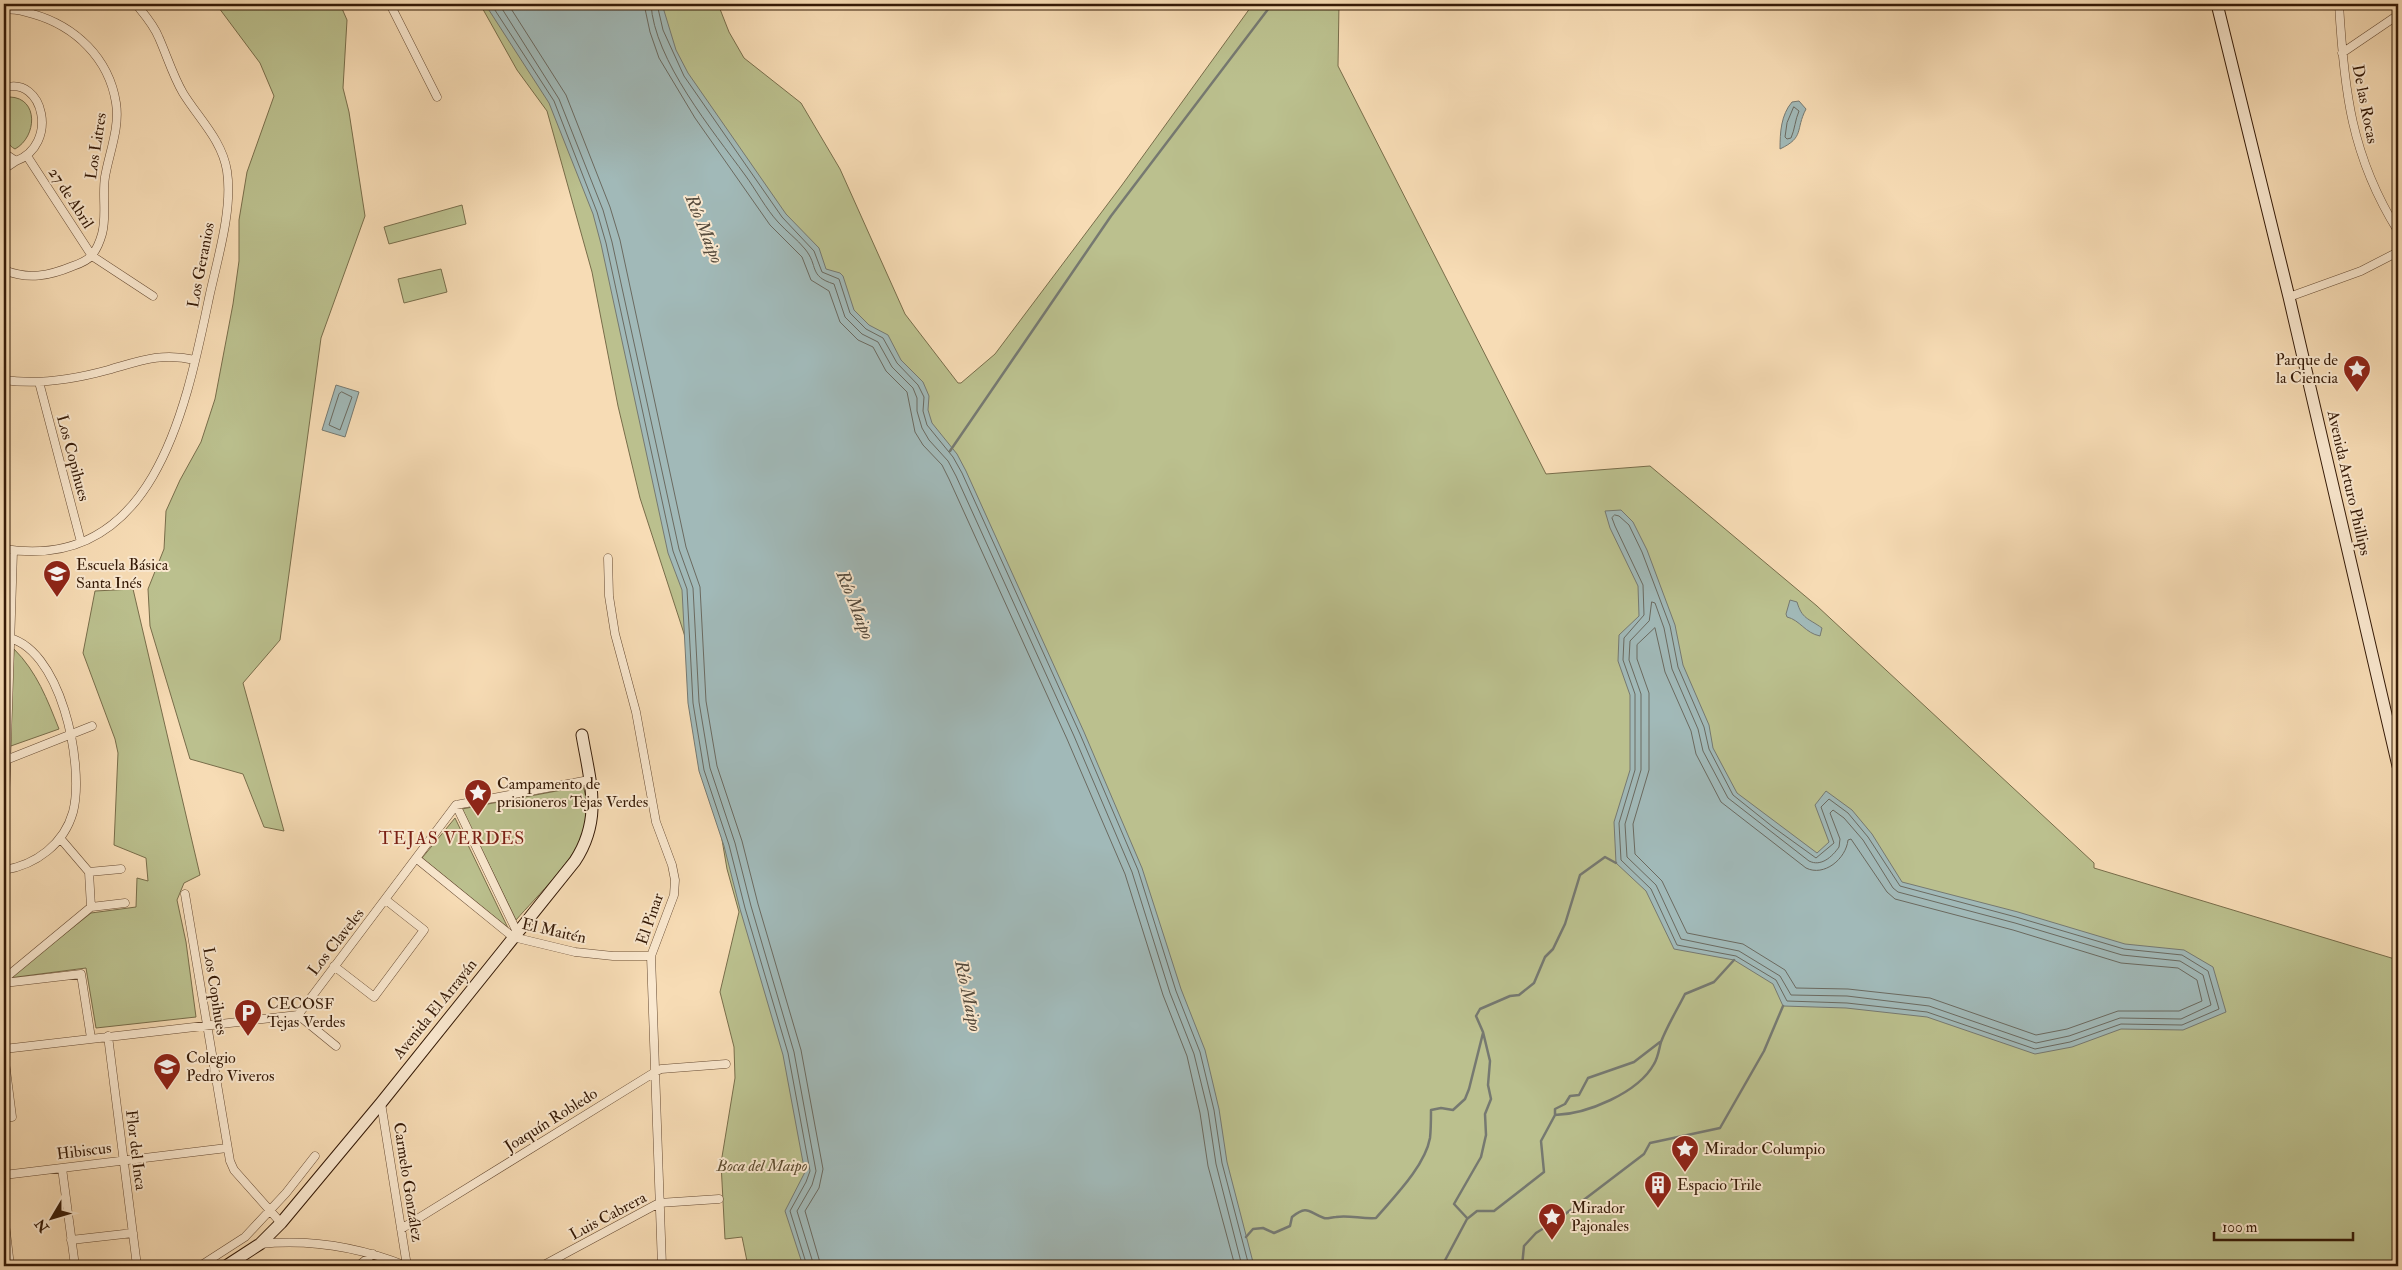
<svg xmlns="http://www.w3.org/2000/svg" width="2402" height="1270" font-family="'IM FELL Double Pica',serif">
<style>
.green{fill:#bbc08e;stroke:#786d4a}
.water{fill:#a1b9b8;stroke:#767971}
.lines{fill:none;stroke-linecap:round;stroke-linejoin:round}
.shore{stroke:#6b6a60;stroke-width:1}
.stream{stroke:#767971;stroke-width:2.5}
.street-casing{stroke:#664a32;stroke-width:9}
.secondary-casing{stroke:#351a07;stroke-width:13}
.street{stroke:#fae8cf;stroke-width:8}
.secondary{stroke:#fae8cf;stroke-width:11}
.labels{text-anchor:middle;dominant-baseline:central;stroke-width:4;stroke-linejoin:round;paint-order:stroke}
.street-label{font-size:16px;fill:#351a07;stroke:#fae8cf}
.poi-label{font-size:16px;fill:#351a07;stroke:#fae8cf;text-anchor:start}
.park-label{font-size:16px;font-style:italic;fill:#5d4c30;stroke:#fae8cf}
.water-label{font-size:18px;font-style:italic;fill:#554a3c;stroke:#fae8cf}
.neighbourhood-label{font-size:18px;letter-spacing:1px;fill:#7a1f14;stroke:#fae8cf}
</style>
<rect width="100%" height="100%" fill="#f7dcb5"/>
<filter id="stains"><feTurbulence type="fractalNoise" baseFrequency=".004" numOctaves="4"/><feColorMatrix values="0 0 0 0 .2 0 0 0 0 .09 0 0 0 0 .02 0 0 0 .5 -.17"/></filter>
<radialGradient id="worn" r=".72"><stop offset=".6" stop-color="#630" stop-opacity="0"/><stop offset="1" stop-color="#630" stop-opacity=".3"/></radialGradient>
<path class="green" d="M216 4H340L347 20 343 88 349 112 365 216 321 338 280 640 243 683 284 831 264 827 243 774 190 759 150 626 148 589 164 549 166 511 180 480 201 442 215 399 233 304 239 261V220L247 172 274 96 260 63Z
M480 4H718L729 32 744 58 801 103 840 169 905 314 958 383H961L995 354 1122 185 1253 4H1339L1338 66 1546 474 1650 466 1817 606 2094 863V868L2398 960V1266H748L742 1237 725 1239 721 1163 735 1078 734 1047 720 992 739 912 727 869 690 652 640 498 618 406 592 272 547 111 517 70Z
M10 97C39 98 37 137 15 149 0 142 4 114 4 99Z
M462 205 466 224 389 244 384 227Z
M441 269 447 292 404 303 398 279Z
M133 589 200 875 184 883 177 900 186 942 196 1017 96 1028 86 968 9 978 91 913 136 907 137 878 148 881 146 858 114 845 118 753 115 739 83 653 95 591Z
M14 649C37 672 47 699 59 729L8 747Z
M583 786C587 799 589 815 585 828 578 857 536 897 516 920L462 809Z
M455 818 508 928 422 858Z"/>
<path class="water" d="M485 4H662L676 50 688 73 786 214 819 248 826 269 840 273 843 276 854 310 869 325 888 335 901 360 923 382 929 396 928 410 932 423 957 454 966 471 1084 732 1142 868 1181 989 1205 1050 1219 1109 1227 1162 1254 1266H803L785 1211 805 1172 802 1157 783 1055 740 909 724 846 699 771 688 703 682 590 668 553 601 244 593 214 549 103Z
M1799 101 1806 109C1795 130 1805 137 1780 149 1780 132 1781 115 1792 102Z
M336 385 359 392 345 437 322 430Z
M1621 510 1633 522 1647 550 1675 625 1683 665 1709 725 1713 748 1737 793 1817 853 1829 842 1815 805 1826 791 1852 810 1872 834 1902 882 2018 912 2125 944 2184 950 2213 967 2226 1012 2183 1030 2121 1029 2072 1047 2035 1054 1927 1017 1846 1008 1783 1006 1773 984 1734 960 1674 949 1646 891 1616 863 1614 822 1630 770V695L1618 661 1619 635 1639 616 1638 586 1610 528 1605 511Z
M1790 600 1797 602C1802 619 1808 618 1822 628L1820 636C1805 633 1800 620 1787 617L1786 614Z"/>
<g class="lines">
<path class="shore" d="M491 4 554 101 597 212 606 243 673 551 687 589 693 703 704 770 729 845 745 908 788 1053 810 1171 806 1182 790 1211 807 1266
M499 4 559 99 603 210 612 242 679 549 693 588 699 702 710 768 735 843 751 906 794 1052 816 1171 812 1185 797 1211 814 1266
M508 4 566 95 610 207 620 240 686 547 700 587 706 701 717 766 742 841 758 904 801 1050 823 1169 819 1188 805 1211 821 1266
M644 4 650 32 659 58 695 118 770 225 802 257 811 280 829 291 840 322 858 340 873 347 886 371 907 392 915 432 923 445 942 465 949 479 1067 739 1125 874 1163 995 1187 1056 1200 1113 1208 1166 1235 1266
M651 4C654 60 713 131 745 175 756 190 766 209 778 222 787 232 797 239 805 249 819 266 808 276 834 284L845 317 862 334 878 342 892 367 913 388 917 398V411L922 428 929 440 948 461 956 476 1074 736 1132 872 1170 993 1194 1054 1208 1111 1216 1164 1242 1266
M657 4 663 30 684 76 782 217 814 251 822 272 839 279 850 313 866 329 883 338 897 363 918 385 924 397 923 411 927 425 953 457 962 473 1080 734 1138 870 1176 991 1200 1052 1214 1110 1222 1163 1249 1266
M1794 107 1799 111C1795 120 1795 129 1791 138L1787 139 1785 137 1787 123Z
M342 392 352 397 340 430 329 425 339 394Z
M1615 515 1619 516 1629 525 1642 552 1670 626 1678 667 1704 727 1709 749 1733 795 1773 827 1816 858 1834 843 1821 807 1829 799 1848 813 1868 837 1900 886 2016 917 2124 949 2182 955 2208 971 2219 1009 2182 1025 2121 1024 2070 1042 2035 1049 1927 1012 1847 1003 1787 1001 1776 980 1736 956 1677 945 1651 889 1621 860 1619 823 1635 770V694L1623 660 1624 638 1644 615 1643 585 1615 526 1612 518Z
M1652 602 1655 603 1664 628 1672 669 1698 729 1703 751 1728 798 1809 861C1821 867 1832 857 1839 847L1840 839 1830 813 1833 810 1844 818 1863 840 1893 888 1898 892 2015 923 2122 955 2180 961 2203 975 2211 1005 2181 1019 2120 1018 2069 1036 2036 1043 1929 1006 1847 996 1791 995 1780 976 1739 951 1681 939 1656 885 1627 857 1625 824 1641 770V694L1629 660 1630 641 1649 621Z
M1655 628 1665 672 1691 731 1696 754 1721 802 1806 868C1824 877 1846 859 1848 840L1851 839 1887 892 1895 899 2013 930 2121 963 2178 968 2197 980 2202 1001 2179 1011H2118L2067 1029 2036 1035 1930 998 1848 989 1796 988 1785 970 1743 944 1687 933 1662 881 1635 854 1633 824 1649 770V693L1637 659V645Z"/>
<path class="stream" d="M950 451 1111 216 1272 4
M1555 1115V1109L1565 1104 1570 1096 1579 1095 1588 1078 1634 1062 1660 1042
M1467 1218 1454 1204 1481 1157 1486 1135 1485 1114 1491 1099 1488 1085 1490 1061 1483 1032 1476 1016 1480 1009 1510 996 1519 995 1534 983 1545 957 1553 949 1565 924 1580 875 1605 857 1616 863
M1246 1237 1253 1229 1263 1228 1274 1233 1290 1226 1292 1217C1308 1204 1309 1213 1324 1218 1327 1219 1332 1217 1336 1217 1349 1215 1362 1219 1376 1218 1394 1197 1425 1166 1430 1138 1431 1129 1431 1119 1431 1110L1441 1108 1453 1110 1465 1099 1469 1089 1483 1033
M1442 1266 1467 1219 1477 1211H1494L1544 1172 1541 1141 1555 1115C1587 1114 1638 1093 1654 1064 1658 1058 1659 1049 1661 1042 1667 1026 1677 1010 1685 994L1714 982 1734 960
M1522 1266 1524 1246 1536 1233 1560 1218 1644 1154 1650 1143 1720 1128 1764 1051 1783 1006"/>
<defs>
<path id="street" d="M390 4 437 97
M2339 4C2344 90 2351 156 2398 231
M4 10C14 8 24 11 33 14 75 26 109 58 116 103 120 128 109 153 105 177 102 196 107 216 102 234 100 241 97 249 92 255 88 260 79 264 73 266 49 276 28 280 4 270
M2342 53 2398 15
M4 88C44 75 59 145 16 161L4 153
M27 156 92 256 153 296
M4 169 16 161
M2289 297 2361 271 2398 252
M4 380C37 385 75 379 108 370 140 361 161 352 195 360
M39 382 81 542
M4 549C154 573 186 408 209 298 217 260 233 210 227 171 222 140 199 119 183 93 173 76 167 56 159 38 154 25 144 14 136 4
M608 558 609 596 615 634 636 712 656 822 672 865 675 880 674 895 651 956 662 1266
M4 637C61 644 85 766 73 812 64 844 36 865 4 870
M6 760 92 726
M456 805 517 932
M4 835 13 551
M60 838 89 872
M417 859 513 937 575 952 613 956H651
M89 872 121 869
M185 894 230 1161 234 1170 281 1223
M91 907 125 903
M334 966 374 997 424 930 386 900
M4 979 91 907 89 872
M4 983 81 974 91 1038
M298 1015 336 1046
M108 1036 137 1266
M4 1049 298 1015 456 805 589 780
M4 1054 12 1117 4 1118
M381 1103 407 1266
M62 1168 75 1266
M4 1175 227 1148
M4 1215 10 1266
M401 1229 655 1072 661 1069 726 1064
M71 1240 133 1233
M260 1244C311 1239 359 1247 406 1266
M200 1266 245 1237 286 1193 315 1156
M358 1266 373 1254
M542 1266 659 1203 719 1199"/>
<path id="secondary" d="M2217 4 2289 297 2398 766
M226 1266 260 1244 281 1223 381 1103 575 861C603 818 590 782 582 735"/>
</defs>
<use href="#street" class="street-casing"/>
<use href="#secondary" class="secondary-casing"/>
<use href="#street" class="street"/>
<use href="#secondary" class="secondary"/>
</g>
<defs>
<symbol id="sight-pin" viewBox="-11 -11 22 30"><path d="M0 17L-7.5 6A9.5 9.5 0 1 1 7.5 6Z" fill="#8f2418" stroke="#fae8cf"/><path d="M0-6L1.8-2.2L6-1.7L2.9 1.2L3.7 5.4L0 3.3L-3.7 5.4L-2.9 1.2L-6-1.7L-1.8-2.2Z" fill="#fff"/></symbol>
<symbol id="school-pin" viewBox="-11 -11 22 30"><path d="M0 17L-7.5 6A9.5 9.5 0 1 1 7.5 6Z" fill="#8f2418" stroke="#fae8cf"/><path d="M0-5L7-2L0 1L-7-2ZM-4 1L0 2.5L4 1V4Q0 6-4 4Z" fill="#fff"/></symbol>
<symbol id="parking-pin" viewBox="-11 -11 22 30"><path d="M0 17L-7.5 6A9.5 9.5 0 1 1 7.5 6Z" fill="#8f2418" stroke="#fae8cf"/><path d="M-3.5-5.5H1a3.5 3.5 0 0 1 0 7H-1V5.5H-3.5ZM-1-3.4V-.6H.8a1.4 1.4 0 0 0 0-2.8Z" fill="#fff"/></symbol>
<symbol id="building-pin" viewBox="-11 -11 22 30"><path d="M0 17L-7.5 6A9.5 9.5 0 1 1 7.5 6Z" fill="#8f2418" stroke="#fae8cf"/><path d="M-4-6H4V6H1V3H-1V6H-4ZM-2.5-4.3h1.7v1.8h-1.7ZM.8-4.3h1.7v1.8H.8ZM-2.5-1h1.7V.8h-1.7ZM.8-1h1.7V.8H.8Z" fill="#fff"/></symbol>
</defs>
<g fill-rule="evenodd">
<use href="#sight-pin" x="2341" y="353" width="32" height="43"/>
<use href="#school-pin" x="41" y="558" width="32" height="43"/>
<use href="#sight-pin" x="462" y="777" width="32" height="43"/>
<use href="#parking-pin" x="232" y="997" width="32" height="43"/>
<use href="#school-pin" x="151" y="1051" width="32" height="43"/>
<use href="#sight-pin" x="1669" y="1133" width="32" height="43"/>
<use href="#building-pin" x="1642" y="1169" width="32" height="43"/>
<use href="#sight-pin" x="1536" y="1201" width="32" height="43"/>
</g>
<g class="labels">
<g class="street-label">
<text transform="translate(2365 104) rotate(79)">De las Rocas</text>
<text transform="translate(96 146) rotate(-81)">Los Litres</text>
<text transform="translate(71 198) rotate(57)">27 de Abril</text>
<text transform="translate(201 265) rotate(-79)">Los Geranios</text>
<text transform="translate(73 458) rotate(75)">Los Copihues</text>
<text transform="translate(2349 483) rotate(77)">Avenida Arturo Phillips</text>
<text transform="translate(650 919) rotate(-71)">El Pinar</text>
<text transform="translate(554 931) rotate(13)">El Maitén</text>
<text transform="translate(336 942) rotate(-52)">Los Claveles</text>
<text transform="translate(215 991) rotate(81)">Los Copihues</text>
<text transform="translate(435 1009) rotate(-51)">Avenida El Arrayán</text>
<text transform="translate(551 1120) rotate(-32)">Joaquín Robledo</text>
<text transform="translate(136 1150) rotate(83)">Flor del Inca</text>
<text transform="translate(84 1151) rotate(-7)">Hibiscus</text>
<text transform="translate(408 1182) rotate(81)">Carmelo González</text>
<text transform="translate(608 1216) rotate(-28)">Luis Cabrera</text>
</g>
<g class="poi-label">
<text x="2338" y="360" text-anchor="end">Parque de<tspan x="2338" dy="18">la Ciencia</tspan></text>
<text x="76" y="565">Escuela Básica<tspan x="76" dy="18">Santa Inés</tspan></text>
<text x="497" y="784">Campamento de<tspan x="497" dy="18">prisioneros Tejas Verdes</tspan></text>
<text x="267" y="1004">CECOSF<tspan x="267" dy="18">Tejas Verdes</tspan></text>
<text x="186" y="1058">Colegio<tspan x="186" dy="18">Pedro Viveros</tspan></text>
<text x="1704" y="1149">Mirador Columpio</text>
<text x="1677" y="1185">Espacio Trile</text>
<text x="1571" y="1208">Mirador<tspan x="1571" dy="18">Pajonales</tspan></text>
</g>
<g class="park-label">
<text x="762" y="1166">Boca del Maipo</text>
</g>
<g class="water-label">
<text transform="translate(704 229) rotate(68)">Río Maipo</text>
<text transform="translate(855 605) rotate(68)">Río Maipo</text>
<text transform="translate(968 996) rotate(78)">Río Maipo</text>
</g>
<g class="neighbourhood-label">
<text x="452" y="838">TEJAS VERDES</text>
</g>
</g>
<rect width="2402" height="1270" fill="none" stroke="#f7dcb5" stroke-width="20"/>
<rect x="5" y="5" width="2392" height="1260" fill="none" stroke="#351a07" stroke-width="2.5"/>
<rect x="10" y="10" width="2382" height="1250" fill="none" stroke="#351a07"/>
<g transform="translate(52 1218) rotate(232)" stroke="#fae8cf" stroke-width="4" paint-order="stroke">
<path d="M0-4L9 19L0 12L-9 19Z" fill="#351a07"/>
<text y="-8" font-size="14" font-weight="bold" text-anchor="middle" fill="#351a07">N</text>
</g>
<path d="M2214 1232v8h139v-8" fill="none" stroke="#351a07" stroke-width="2.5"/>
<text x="2222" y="1232" font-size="15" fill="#351a07" stroke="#fae8cf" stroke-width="4" paint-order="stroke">100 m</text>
<rect width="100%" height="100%" filter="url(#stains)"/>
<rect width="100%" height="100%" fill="url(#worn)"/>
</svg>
